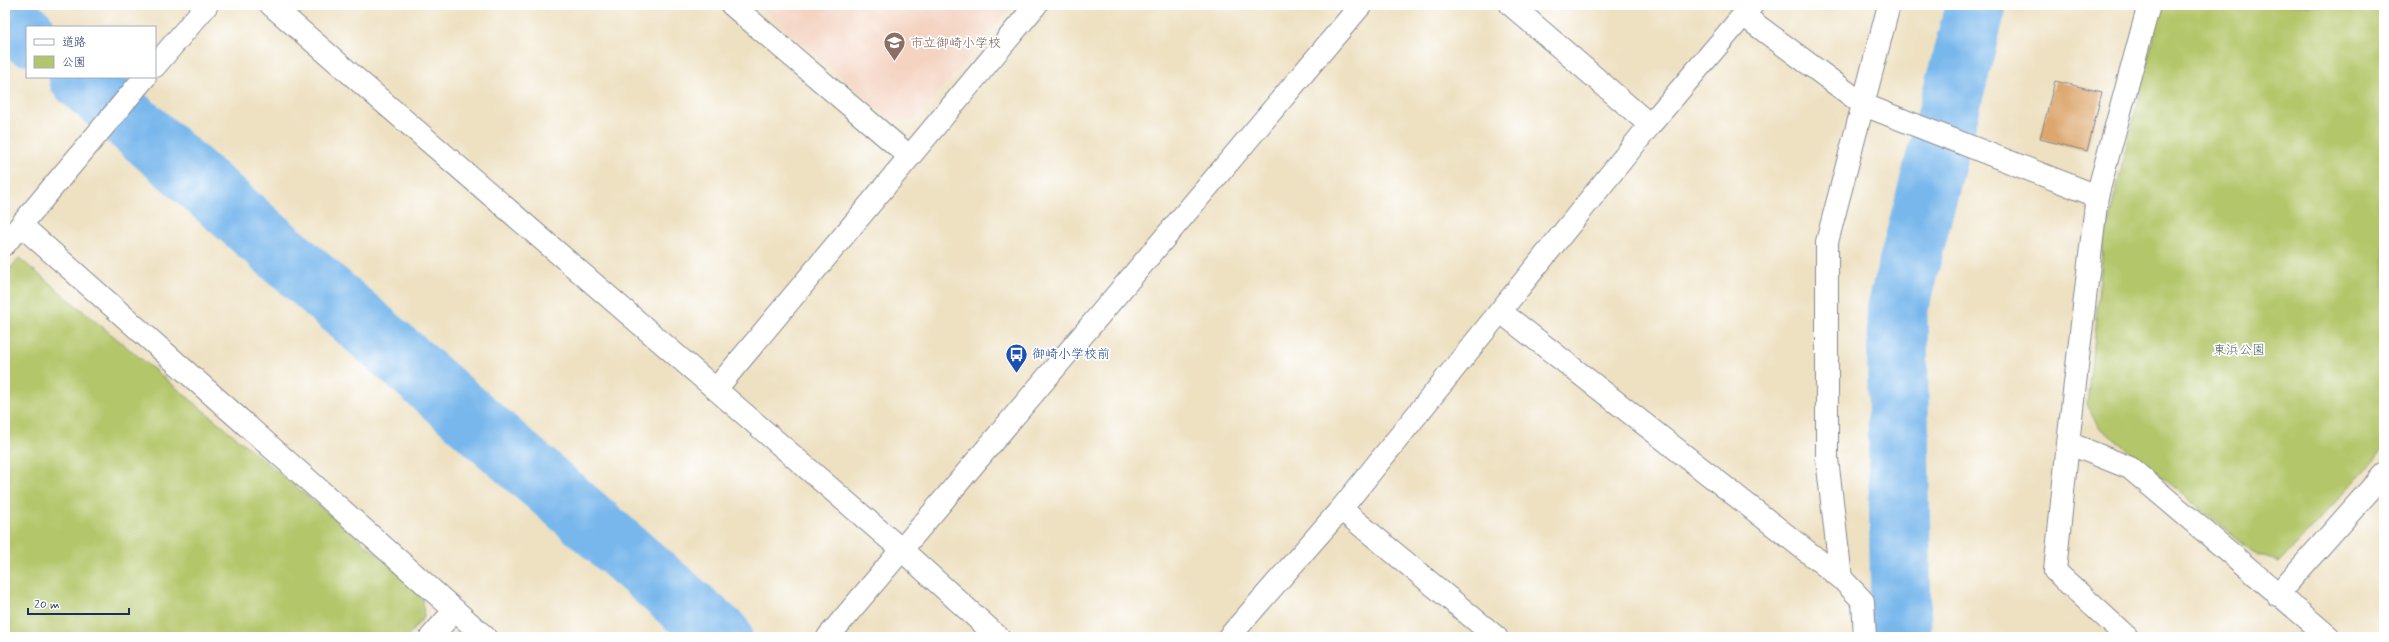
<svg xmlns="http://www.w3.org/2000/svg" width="2389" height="642" font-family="Mynerve,'Klee One',sans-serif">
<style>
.built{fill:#f4d3c1}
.green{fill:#b3c669;stroke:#677a64}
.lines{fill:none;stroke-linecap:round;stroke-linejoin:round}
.river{stroke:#78b7ec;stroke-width:61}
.building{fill:#dca66c}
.minor-casing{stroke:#848890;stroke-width:24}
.tertiary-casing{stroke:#848890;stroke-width:24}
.minor{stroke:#fff;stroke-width:22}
.tertiary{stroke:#fff;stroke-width:22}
.labels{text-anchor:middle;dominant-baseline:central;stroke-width:3.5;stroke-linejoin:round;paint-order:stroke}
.education-label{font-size:13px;fill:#785e54;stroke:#fff;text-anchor:start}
.park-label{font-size:13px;fill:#495c61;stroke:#fff}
.transit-label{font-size:13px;fill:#164399;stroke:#fff;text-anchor:start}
</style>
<rect width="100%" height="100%" fill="#fff"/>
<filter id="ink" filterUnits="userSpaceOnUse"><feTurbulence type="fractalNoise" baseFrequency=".025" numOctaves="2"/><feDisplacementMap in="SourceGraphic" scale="8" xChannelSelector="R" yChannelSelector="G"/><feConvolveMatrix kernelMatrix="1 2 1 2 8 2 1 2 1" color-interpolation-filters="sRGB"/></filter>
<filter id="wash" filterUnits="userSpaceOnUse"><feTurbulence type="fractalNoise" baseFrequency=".012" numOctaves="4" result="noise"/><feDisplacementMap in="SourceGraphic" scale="16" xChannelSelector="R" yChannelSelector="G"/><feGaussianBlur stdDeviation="0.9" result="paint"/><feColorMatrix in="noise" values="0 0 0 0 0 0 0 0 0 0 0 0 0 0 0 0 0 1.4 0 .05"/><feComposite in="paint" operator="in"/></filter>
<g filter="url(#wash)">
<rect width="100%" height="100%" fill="#eee1c2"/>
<path class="built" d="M758 5H1013L915 120 892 121Z"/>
<path class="green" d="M2161 5H2384V449L2280 562 2257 555 2098 426 2087 404 2104 240Z
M19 258 422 591 424 617 407 637H5V275Z"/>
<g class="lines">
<path class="river" d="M5 17 27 35
M79 77 722 637
M1901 637 1897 311 1976 5"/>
</g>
<g id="blocks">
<path class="building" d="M2055 81 2102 92 2087 151 2040 139Z"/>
</g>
</g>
<g filter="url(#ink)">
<use href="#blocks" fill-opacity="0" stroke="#848890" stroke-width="1"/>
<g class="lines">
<defs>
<path id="minor" d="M271 5 903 551
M732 5 909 156
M1511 5 1650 125
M1743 15 1864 105 2097 196
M155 66 207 5
M21 225 485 637
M5 244 145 77
M1501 312 1841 578 1863 601 1865 637
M716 389 1036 5
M2068 443 2130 468 2329 637
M1341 509 1496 637
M1841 578 1827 459V242L1889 5
M2277 595 2384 474
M431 637 455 610
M1229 637 1341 509 1650 125 1752 5
M2127 637 2055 571 2068 443 2097 196 2149 5"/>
<path id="tertiary" d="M903 551 998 637
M828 637 1361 5"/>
</defs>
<use href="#minor" class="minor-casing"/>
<use href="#tertiary" class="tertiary-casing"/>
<use href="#minor" class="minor"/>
<use href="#tertiary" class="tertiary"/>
</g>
</g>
<defs>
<symbol id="school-pin" viewBox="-11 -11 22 30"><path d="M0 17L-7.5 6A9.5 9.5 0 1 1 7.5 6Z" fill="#8d6e63" stroke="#fff"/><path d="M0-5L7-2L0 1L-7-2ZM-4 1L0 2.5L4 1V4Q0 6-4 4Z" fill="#fff"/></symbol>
<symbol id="bus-pin" viewBox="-11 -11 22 30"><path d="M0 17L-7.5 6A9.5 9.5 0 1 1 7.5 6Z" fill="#1a4fb4" stroke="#fff"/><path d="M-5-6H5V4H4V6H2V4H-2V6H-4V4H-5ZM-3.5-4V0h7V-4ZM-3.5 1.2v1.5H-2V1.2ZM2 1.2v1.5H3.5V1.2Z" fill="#fff"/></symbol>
</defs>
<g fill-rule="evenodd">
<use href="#school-pin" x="882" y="30" width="25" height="34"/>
<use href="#bus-pin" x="1004" y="342" width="25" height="34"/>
</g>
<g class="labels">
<g class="education-label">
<text x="910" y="43">市立御崎小学校</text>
</g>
<g class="park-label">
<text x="2239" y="350">東浜公園</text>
</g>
<g class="transit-label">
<text x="1032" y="354">御崎小学校前</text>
</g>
</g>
<rect width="2389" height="642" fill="none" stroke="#fff" stroke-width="20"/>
<rect x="26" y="26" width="130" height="52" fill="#ffffff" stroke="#a4acbf"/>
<rect x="34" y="39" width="20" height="6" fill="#ffffff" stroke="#a4acbf"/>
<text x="62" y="46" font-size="12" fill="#1b2f5e">道路</text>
<rect x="34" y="56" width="20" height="12" fill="#b3c669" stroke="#a4acbf"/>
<text x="62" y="66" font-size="12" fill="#1b2f5e">公園</text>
<path d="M28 608v6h101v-6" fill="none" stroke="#1b2f5e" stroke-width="2"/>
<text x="34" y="608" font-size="12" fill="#1b2f5e" stroke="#ffffff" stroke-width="3" paint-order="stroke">20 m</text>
</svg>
